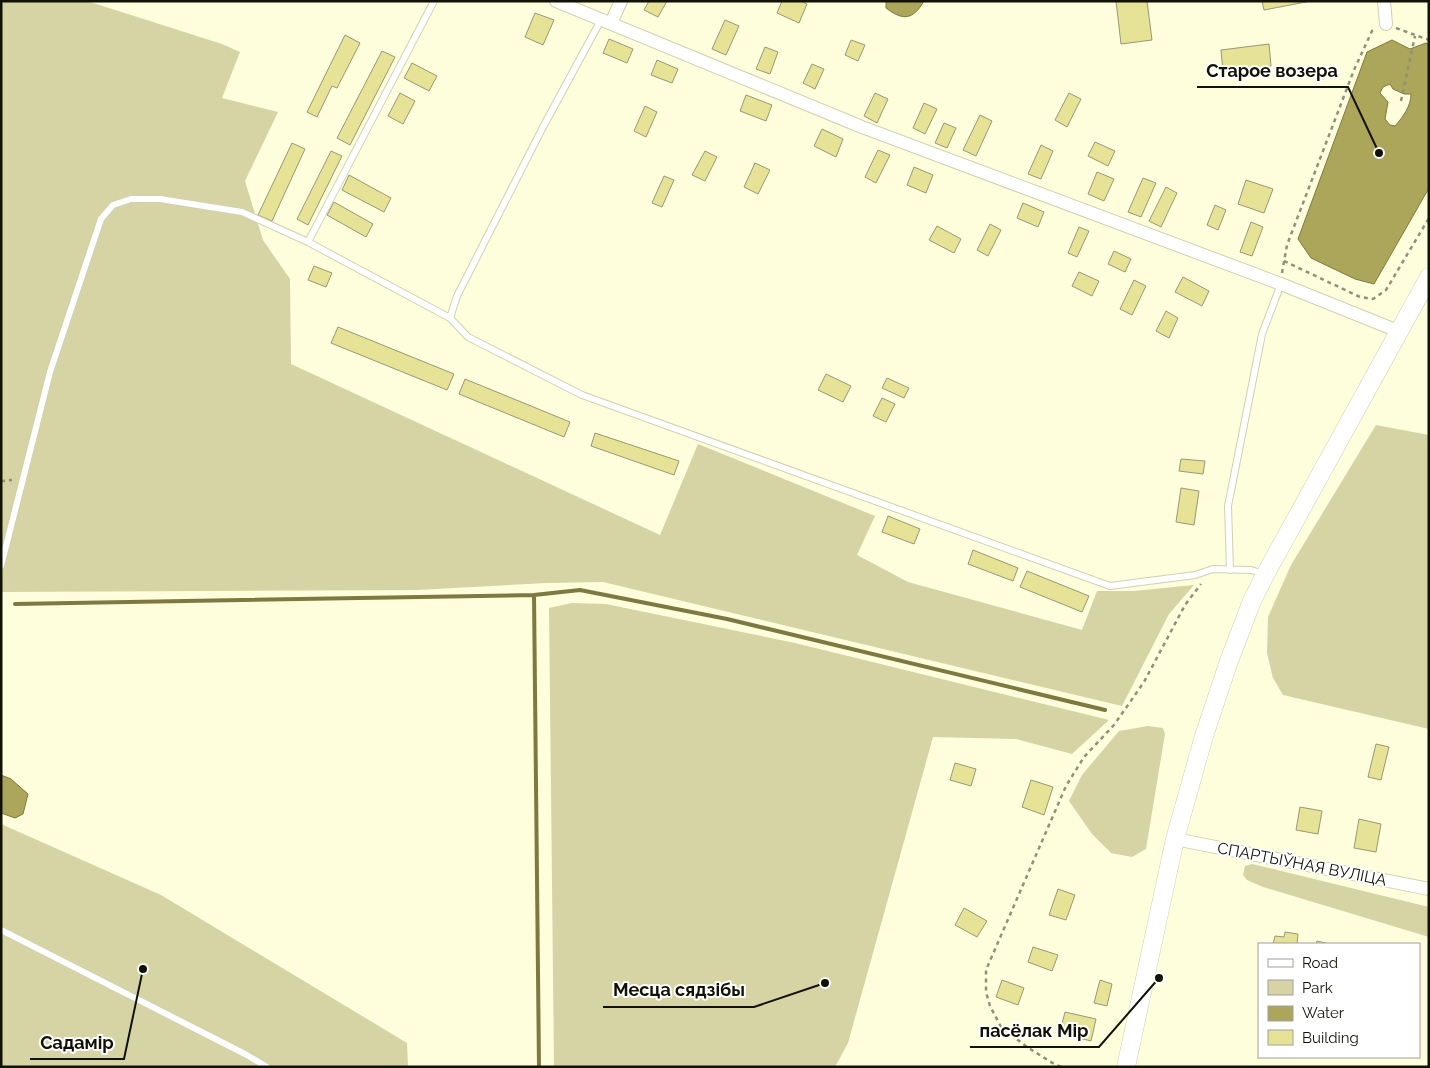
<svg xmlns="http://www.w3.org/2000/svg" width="1430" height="1068" font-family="Raleway,sans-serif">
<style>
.green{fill:#d6d4a4}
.water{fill:#aba65a;stroke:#7d7941;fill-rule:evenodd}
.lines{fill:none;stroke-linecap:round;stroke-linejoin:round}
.stream{stroke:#7d7941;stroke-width:4}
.building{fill:#e7e396;stroke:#989779}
.lane-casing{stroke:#d1d0b0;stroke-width:8}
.street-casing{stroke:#d1d0b0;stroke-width:14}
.secondary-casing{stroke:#d1d0b0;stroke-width:19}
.path{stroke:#919079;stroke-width:2.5;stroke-dasharray:4 4;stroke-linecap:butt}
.lane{stroke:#fff;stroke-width:6}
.street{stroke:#fff;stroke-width:12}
.secondary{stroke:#fff;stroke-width:18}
.labels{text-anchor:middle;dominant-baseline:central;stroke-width:4;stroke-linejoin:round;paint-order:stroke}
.street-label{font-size:16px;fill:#121106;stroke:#fff}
.leader{fill:none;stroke:#121106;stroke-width:2}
.callout-dot{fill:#121106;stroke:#fff;stroke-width:2}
.callout-label{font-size:18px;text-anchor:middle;font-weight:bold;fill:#121106;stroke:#fff;stroke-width:4;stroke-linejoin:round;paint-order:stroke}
</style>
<rect width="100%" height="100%" fill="#fefddc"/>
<path class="green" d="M1 1H87L222 44 240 52 222 98 278 112 245 181 263 240 290 279 291 364 660 535 698 444 875 516 857 555 908 582 1082 630 1097 591H1134L1194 585 1169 614 1122 706 603 582 546 583 417 590 1 592Z
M1376 425 1429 435V729L1283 695 1273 678 1267 653 1268 617 1291 565Z
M572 603 606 604 795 643 1109 720 1072 754 1016 739 933 737 848 1043 835 1067H554L549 608Z
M1148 726 1163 728 1165 734 1146 849 1132 857 1111 853 1092 834 1069 801 1082 775 1119 731Z
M1 824 161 895 407 1043 408 1067H1Z
M1252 864 1429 907V937L1263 887 1247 880 1243 875 1245 866Z"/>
<path class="water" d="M886 1H924C913 20 903 21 886 8Z
M1392 40 1410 49 1426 43 1429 44V188L1374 284 1355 279 1311 258 1298 239 1367 52ZM1390 84 1393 89 1404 94H1411C1411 106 1403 117 1395 126L1390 125 1385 119 1388 102 1380 93 1383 87Z
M1 775 11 779 28 794 23 814 15 818 1 813Z"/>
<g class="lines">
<path class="stream" d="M534 595 539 1067
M15 604 534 595 580 590 727 619 1105 710"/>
</g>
<path class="building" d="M649 1H667L658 17 644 10Z
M782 1H801L807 4 799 23 777 13Z
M1116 1H1147L1152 40 1121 44Z
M1262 1H1311L1264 10Z
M535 13 554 20 543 45 525 37Z
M725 20 739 26 726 55 712 49Z
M345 35 360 43 337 88 332 86 317 117 307 112Z
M609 39 633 49 627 63 603 53Z
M851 40 865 45 858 61 845 55Z
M1269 44 1271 66 1223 72 1221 50Z
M765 47 778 52 770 74 756 69Z
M382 51 395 57 350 145 337 138Z
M657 60 678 69 672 83 651 75Z
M412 63 437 76 429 91 404 78Z
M812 64 824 69 815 89 803 83Z
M400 93 415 101 403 124 388 116Z
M875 93 888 99 877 123 864 116Z
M1069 93 1081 99 1067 127 1055 120Z
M746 95 772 105 766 121 740 111Z
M924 103 937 109 925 134 913 128Z
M645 106 657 112 646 137 634 131Z
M980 115 992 121 976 156 963 150Z
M944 123 956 128 947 148 935 143Z
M822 129 843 139 836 157 814 146Z
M1095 142 1115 151 1108 166 1088 156Z
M292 143 305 149 272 221 258 215Z
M1041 145 1053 151 1041 179 1028 174Z
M878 150 890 155 876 183 865 177Z
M331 151 342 156 308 225 297 219Z
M705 151 717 157 705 181 692 175Z
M755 163 770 170 758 194 744 187Z
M914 167 933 175 926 193 907 185Z
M1097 172 1114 179 1104 201 1088 194Z
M349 175 391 198 384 212 342 190Z
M664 176 674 180 662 207 652 203Z
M1143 178 1156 183 1141 217 1128 212Z
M1246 180 1273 189 1264 213 1238 204Z
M1166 187 1177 193 1161 227 1149 221Z
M334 202 373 224 366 237 327 215Z
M1023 203 1044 212 1038 227 1017 218Z
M1215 205 1226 210 1218 230 1207 225Z
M1251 222 1263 227 1252 256 1240 252Z
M990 224 1001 230 988 256 977 250Z
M937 226 961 239 954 253 929 240Z
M1079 227 1089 231 1077 257 1068 253Z
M1114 251 1131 259 1125 272 1108 264Z
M314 266 332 273 326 287 308 280Z
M1079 272 1099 281 1092 296 1072 286Z
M1183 277 1209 291 1202 306 1175 292Z
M1134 280 1146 286 1132 315 1120 309Z
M1166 311 1178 318 1169 338 1156 331Z
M338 327 454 374 447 390 331 343Z
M826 374 851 386 843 402 818 390Z
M887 378 909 388 904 398 882 388Z
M465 379 570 422 564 437 459 394Z
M882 398 895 404 886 422 873 416Z
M595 433 679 461 674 475 591 446Z
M1181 459 1205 461 1203 474 1179 471Z
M1181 488 1199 491 1194 525 1176 522Z
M888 516 920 529 914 544 882 532Z
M973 550 1018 568 1013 581 968 564Z
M1027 571 1089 596 1082 612 1020 587Z
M1376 744 1389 747 1381 780 1368 777Z
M955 763 976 769 971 786 950 780Z
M1031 780 1053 787 1044 815 1022 807Z
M1300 807 1322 811 1318 834 1296 830Z
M1359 819 1381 824 1376 852 1354 848Z
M1058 889 1075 895 1066 920 1049 915Z
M964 908 987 921 977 937 955 925Z
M1285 932 1298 934 1297 944H1273L1275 936 1284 937Z
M1317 941 1330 944H1316Z
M1033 947 1058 955 1052 971 1028 962Z
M1002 980 1024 988 1018 1005 996 997Z
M1100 980 1112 984 1107 1006 1094 1003Z
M1065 1012 1096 1019 1091 1041 1071 1036 1072 1031 1061 1028Z"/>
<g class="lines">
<defs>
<path id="lane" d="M434 1 308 242 450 318 468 337 582 395 1110 586 1195 575 1213 569 1251 570 1264 574
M450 318 457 296 543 127 601 20
M1 566 50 372 101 219 113 205 131 199H160L242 212 308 242
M1230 570 1228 506 1262 334 1281 284
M1 930 245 1054 267 1067"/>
<path id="street" d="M556 1 862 127 1281 284 1398 331
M1384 1 1386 24
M611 23 621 1
M1175 839 1429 889"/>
<path id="secondary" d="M1126 1067 1175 839 1204 736 1229 661 1252 601 1265 575 1429 277"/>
</defs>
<use href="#lane" class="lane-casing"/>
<use href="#street" class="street-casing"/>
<use href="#secondary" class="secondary-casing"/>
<path class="path" d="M1396 28 1429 40
M1401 101 1415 36
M1284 261 1360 297 1373 299 1386 290 1429 218
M1282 273 1287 245 1354 70 1372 31 1375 30
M1 481 12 480
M1061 1067 1054 1064 1027 1047 1001 1027 990 1006 986 992V970L1066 786 1084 757 1114 725 1144 682 1185 605 1201 584"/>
<use href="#lane" class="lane"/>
<use href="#street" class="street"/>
<use href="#secondary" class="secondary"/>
</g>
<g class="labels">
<g class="street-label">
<text transform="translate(1302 864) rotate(11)">СПАРТЫЎНАЯ ВУЛІЦА</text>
</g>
</g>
<path class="leader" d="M1379 153L1348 87H1197M825 983L754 1007H603M1159 978L1099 1047H970M143 969L124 1059H30"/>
<g class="callout-dot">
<circle cx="1379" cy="153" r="5"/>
<circle cx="825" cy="983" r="5"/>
<circle cx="1159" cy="978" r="5"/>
<circle cx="143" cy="969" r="5"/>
</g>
<g class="callout-label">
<text x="1272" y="77">Старое возера</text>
<text x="679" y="996">Месца сядзібы</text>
<text x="1034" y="1037">пасёлак Мір</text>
<text x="77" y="1049">Садамір</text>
</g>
<rect width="1430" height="1068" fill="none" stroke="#121106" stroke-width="5"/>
<rect x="1258" y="943" width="162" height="115" fill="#ffffff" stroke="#a0a09b"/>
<rect x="1268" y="959" width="25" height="8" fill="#ffffff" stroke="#a0a09b"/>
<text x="1302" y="968" font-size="15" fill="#121106">Road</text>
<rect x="1268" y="980" width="25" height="15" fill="#d6d4a4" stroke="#a0a09b"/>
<text x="1302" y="993" font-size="15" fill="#121106">Park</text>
<rect x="1268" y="1006" width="25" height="15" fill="#aba65a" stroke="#a0a09b"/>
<text x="1302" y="1018" font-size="15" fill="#121106">Water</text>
<rect x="1268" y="1030" width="25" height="15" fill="#e7e396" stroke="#a0a09b"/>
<text x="1302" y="1043" font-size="15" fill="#121106">Building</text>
</svg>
